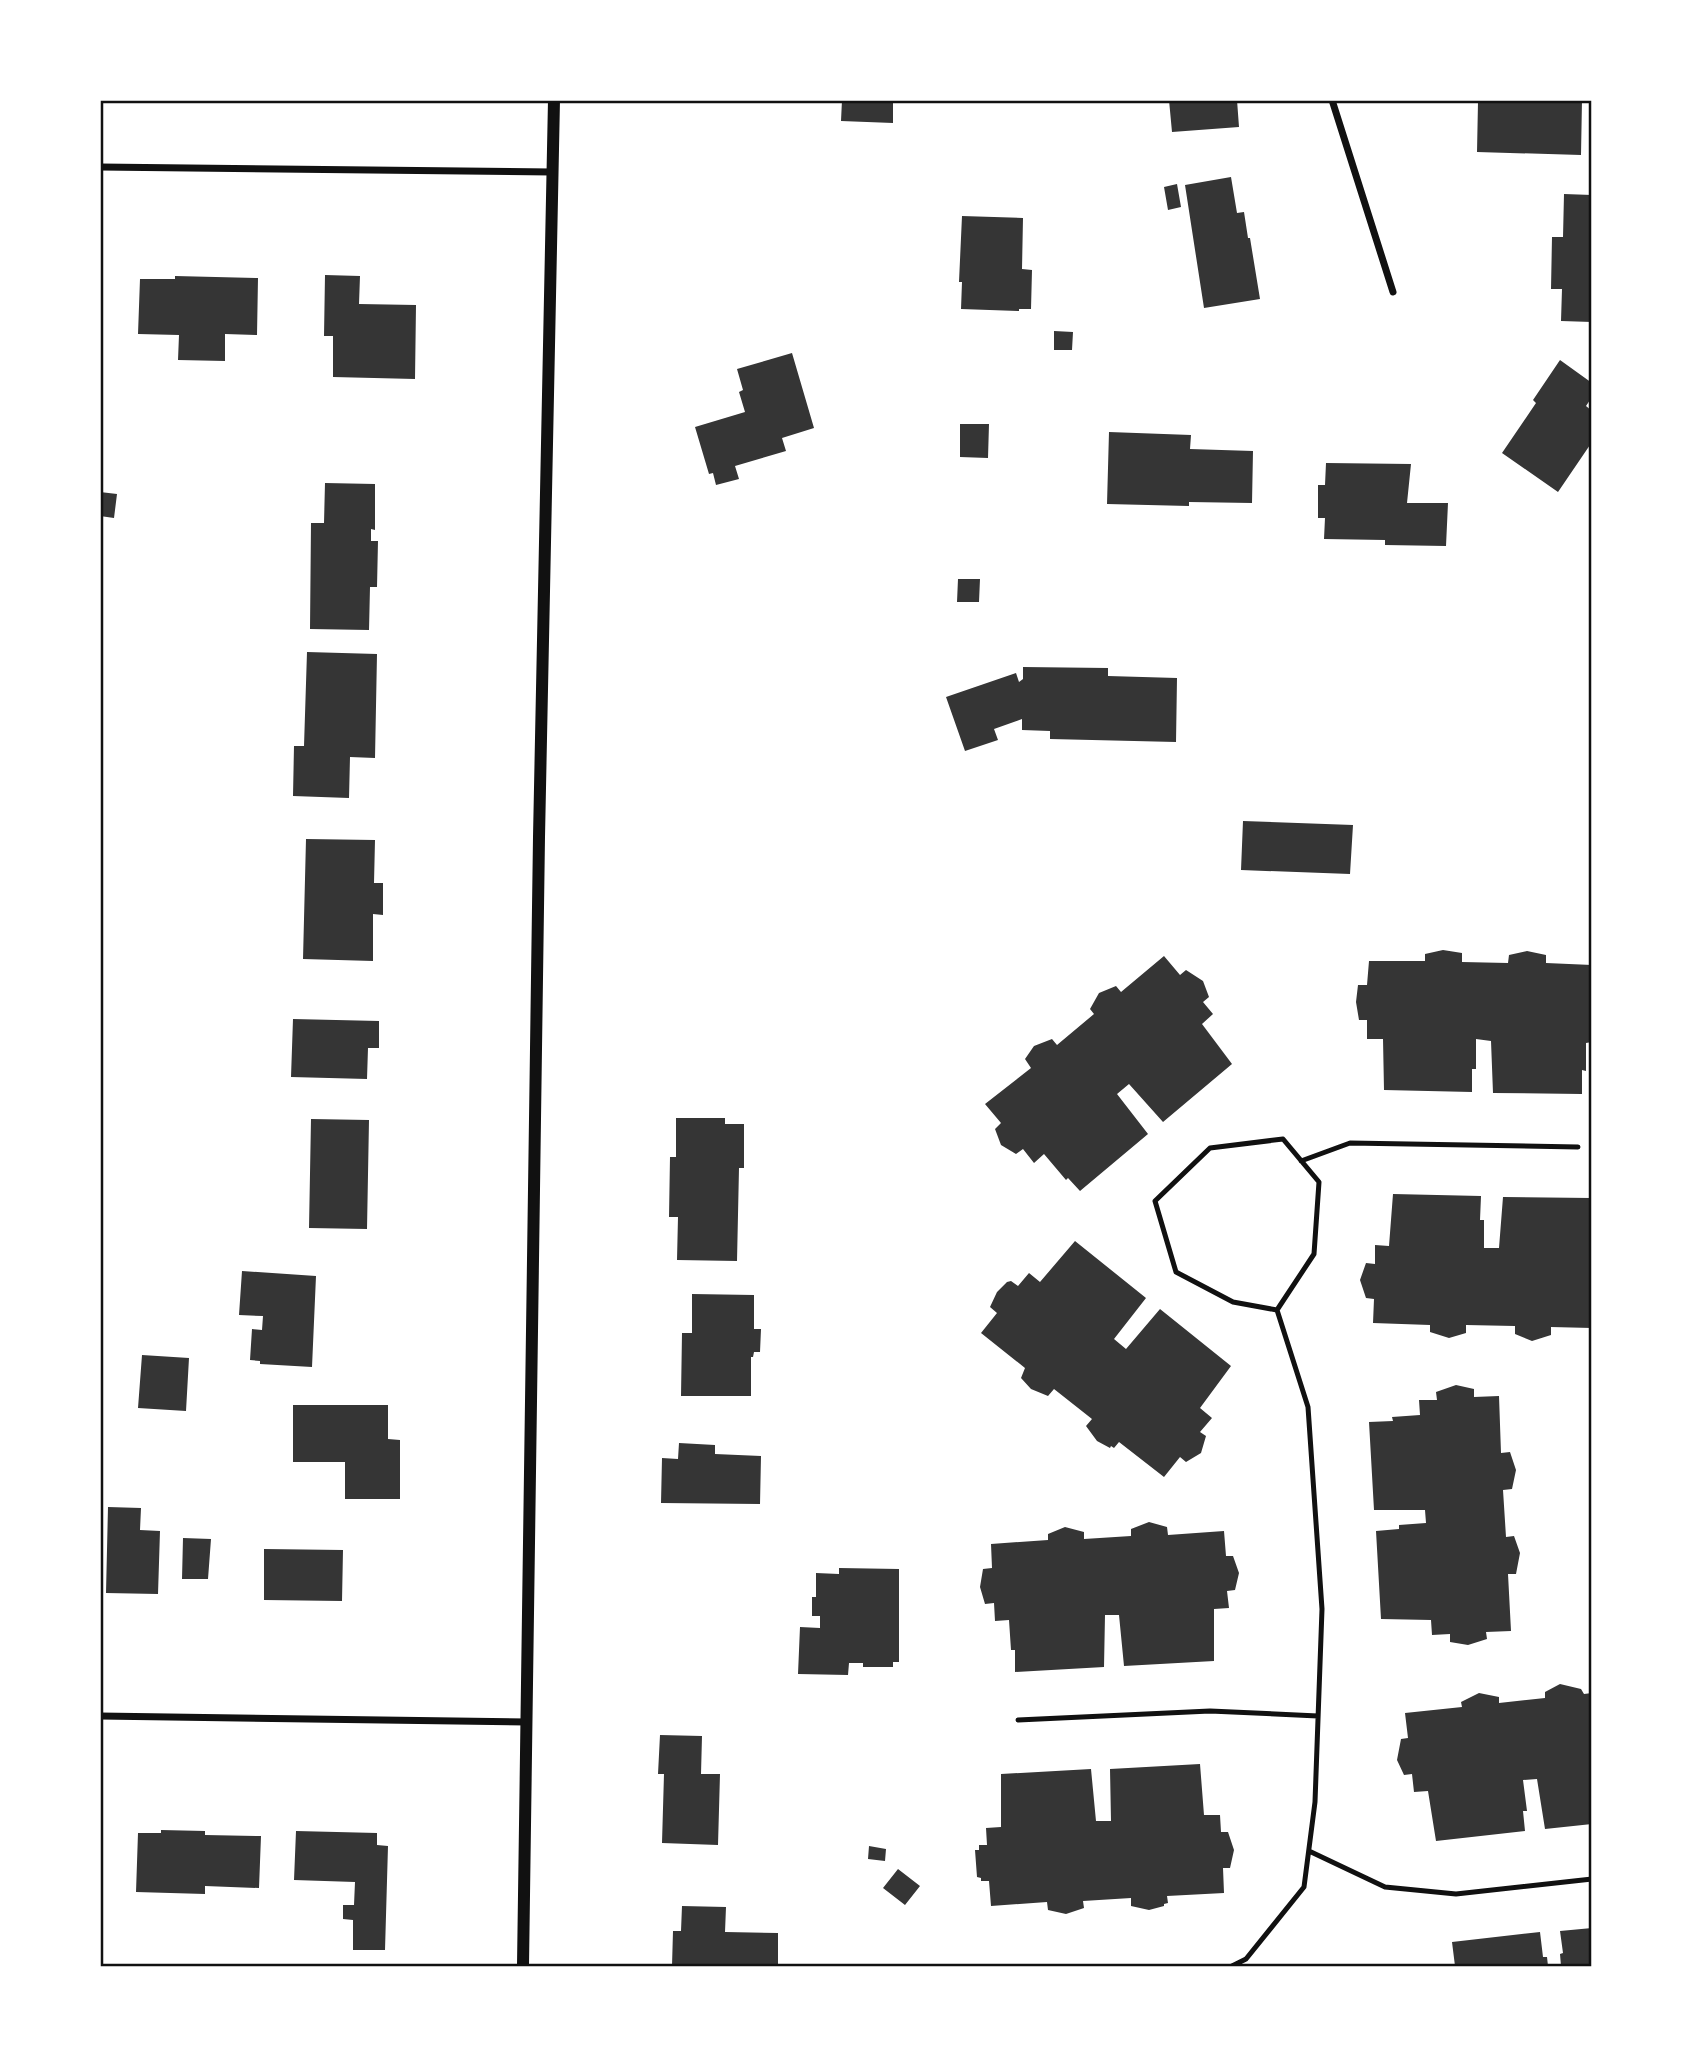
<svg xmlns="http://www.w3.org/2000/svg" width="1692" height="2066" font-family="Lato,sans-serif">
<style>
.building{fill:#353535}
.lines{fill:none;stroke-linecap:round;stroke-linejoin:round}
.service{stroke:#111;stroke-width:5}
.minor{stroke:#111;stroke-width:7}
.tertiary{stroke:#111;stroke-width:12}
.neatline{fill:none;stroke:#111;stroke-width:2.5}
</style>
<rect width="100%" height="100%" fill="#fff"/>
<path class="building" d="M842 100H893V123L841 121Z
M1169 100H1237L1239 127 1172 132Z
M1513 100H1582L1581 155 1477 152 1478 102 1513 103Z
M1231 177 1237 213 1244 212 1248 238H1250L1260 299 1204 308 1185 185Z
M1177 184 1181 207 1168 210 1164 187Z
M1564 194 1592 195V322L1561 321 1562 289H1551L1552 237H1563Z
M962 216 1023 218 1022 269 1032 270 1031 309H1019V311L961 309 962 282H959Z
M325 275 360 276 359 304 416 305 415 379 333 377V336H324Z
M175 276 258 278 257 335 225 334V361L178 360 179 335 138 334 140 279H175Z
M1054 331 1073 332 1072 350H1054Z
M792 353 814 428 782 438 786 451 735 466 739 479 716 485 713 473 709 474 695 427 745 412 739 392 743 390 737 369Z
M1560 360 1592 383V397L1586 406 1592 411V442L1558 492 1502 453 1536 403 1533 400Z
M960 424H989L988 458 960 457Z
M1109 432 1191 435 1190 449 1253 451 1252 503 1189 502V506L1107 504Z
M1326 463 1411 464 1407 503H1448L1446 546 1385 545V540L1324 539 1325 518H1318V485H1325Z
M325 483 375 484V530L371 529V541H378L377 587H370L369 630 310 629 311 523H324Z
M100 492 117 494 114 518 100 516Z
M958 579H980L979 602H957Z
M307 652 377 654 375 758 350 757 349 798 293 796 294 746H304Z
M1023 667 1108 668V676L1177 678 1176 742 1050 739V731L1022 730V719L994 729 998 740 965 751 946 697 1016 673 1019 682 1023 679Z
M1243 821 1353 825 1350 874 1241 870Z
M306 839 375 840 374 883H383V915L373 914V961L303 959Z
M1443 950 1462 953V962L1508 963 1509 955 1527 951 1546 955V963L1592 965V1042L1586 1043V1071L1582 1070V1094L1493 1093 1491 1041 1476 1039V1069H1472V1092L1384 1090 1383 1039H1367V1020H1359L1356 1002 1358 985H1367L1369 961H1425V954Z
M1164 956 1180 975 1186 970 1203 981 1209 997 1203 1002 1213 1014 1202 1024 1232 1064 1163 1122 1129 1084 1117 1094 1148 1134 1080 1191 1068 1178 1066 1180 1044 1154 1034 1163 1023 1149 1016 1154 1001 1145 995 1129 1001 1123 985 1104 1031 1068 1025 1059 1034 1046 1052 1039 1057 1045 1094 1014 1090 1009 1099 993 1116 986 1121 992Z
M293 1019 379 1021V1048H368L367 1079 291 1077Z
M676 1118H725V1124H744V1168H739L737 1261 677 1260 678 1217H669L670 1157H676Z
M311 1119 369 1120 367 1229 309 1228Z
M1393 1194 1481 1196 1480 1220H1484V1248H1499L1503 1197 1591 1198 1592 1328 1551 1327V1335L1532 1341 1515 1334V1326L1466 1325V1333L1449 1338 1430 1332V1325L1373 1323 1374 1299 1366 1298 1360 1280 1366 1263 1375 1264V1245L1389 1246Z
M1075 1241 1146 1298 1114 1339 1126 1349 1160 1309 1231 1366 1200 1408 1212 1418 1200 1432 1206 1436 1201 1453 1186 1462 1180 1457 1164 1477 1119 1442 1114 1448 1111 1446 1110 1448 1097 1441 1086 1426 1092 1419 1054 1389 1048 1396 1031 1389 1021 1378 1025 1368 981 1333 997 1313 990 1307 997 1292 1007 1282 1011 1281 1018 1286 1029 1273 1040 1282Z
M242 1271 316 1276 312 1367 260 1364V1361L250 1360 252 1329 262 1330 263 1316 239 1315Z
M692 1294 754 1295V1329H761L760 1352H754L753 1357H751V1396H681L682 1333H692Z
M142 1355 189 1358 186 1411 138 1408Z
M1456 1385 1474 1389V1397L1499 1396 1501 1453 1510 1452 1516 1470 1512 1489 1503 1490 1506 1537 1514 1536 1520 1553 1516 1574H1508L1511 1631 1486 1632 1487 1639 1468 1645 1450 1642V1634L1432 1635 1431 1620 1381 1619 1376 1531 1399 1529V1525L1426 1523 1425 1510H1374L1369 1422 1393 1421 1392 1417 1420 1415 1419 1400H1437L1436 1392Z
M293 1405H388V1439L400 1440V1499H345V1462H293Z
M679 1443 715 1445V1454L761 1456 760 1504 661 1503 662 1458 678 1459Z
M108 1507 141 1508 140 1530 160 1531 158 1594 106 1593Z
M1149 1522 1167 1527 1168 1535 1224 1531 1226 1556H1233L1239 1573 1235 1590 1227 1591 1229 1608 1214 1609V1661L1124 1666 1119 1615H1105L1104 1667 1015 1672V1650H1011L1009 1620 995 1621 994 1603 985 1604 980 1587 983 1569 992 1568 991 1544 1048 1540V1534L1065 1527 1084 1532V1539L1131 1536V1529Z
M183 1538 211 1539 208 1579H182Z
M264 1549 343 1550 342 1601 264 1600Z
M839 1568 899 1569V1662H893V1667H863V1663H849L848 1675 798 1674 800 1627 820 1628V1616H812V1597H816V1573L839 1574Z
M1560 1684 1581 1689 1584 1694 1592 1693V1824L1545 1829 1537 1779 1523 1780 1527 1811H1523L1525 1831 1436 1841 1428 1791 1414 1792 1412 1774 1404 1775 1397 1760 1401 1739 1408 1738 1405 1713 1462 1707 1461 1702 1479 1693 1499 1697V1703L1545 1698V1692Z
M660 1735 702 1736 701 1774H720L718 1845 662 1843 664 1774H658Z
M1200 1764 1204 1815H1220L1221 1832H1228L1234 1850 1230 1868H1223L1224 1893 1167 1896 1168 1903 1164 1904V1906L1149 1910 1131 1906V1898L1083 1901 1084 1908 1066 1914 1048 1910 1047 1902 991 1906 989 1881H981V1878L977 1877 975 1850H979V1845H987L986 1828 1001 1827V1774L1091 1769 1096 1821H1111L1110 1769Z
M161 1830 205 1831V1835L261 1836 259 1888 205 1886V1894L136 1892 138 1833H161Z
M296 1831 377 1833V1845L388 1846 385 1950H353V1920L343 1919V1905H354L355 1882 294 1880Z
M869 1846 886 1849 885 1861 868 1859Z
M898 1869 920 1886 905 1905 883 1888Z
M682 1906 726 1907 725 1932 778 1933V1966H672L673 1931H681Z
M1592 1928V1966H1561L1560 1954 1563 1953 1560 1931Z
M1540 1932 1543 1957H1547L1548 1966H1455L1452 1942Z"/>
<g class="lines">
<path class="service" d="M1283 1139 1319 1182 1314 1254 1277 1310 1233 1302 1176 1272 1155 1201 1210 1148Z
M1301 1161 1350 1143 1578 1147
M1018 1720 1210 1711 1318 1716
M1309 1851 1385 1887 1456 1894 1592 1879
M1232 1966 1246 1959 1304 1887 1315 1802 1322 1609 1308 1407 1277 1310"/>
<path class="minor" d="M1332 100 1393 292
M100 167 552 172
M100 1716 527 1722"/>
<path class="tertiary" d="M523 1966 539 837 554 100"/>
</g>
<rect width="1692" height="2066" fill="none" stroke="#ffffff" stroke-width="203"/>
<rect x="102" y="102" width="1488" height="1863" class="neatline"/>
</svg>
